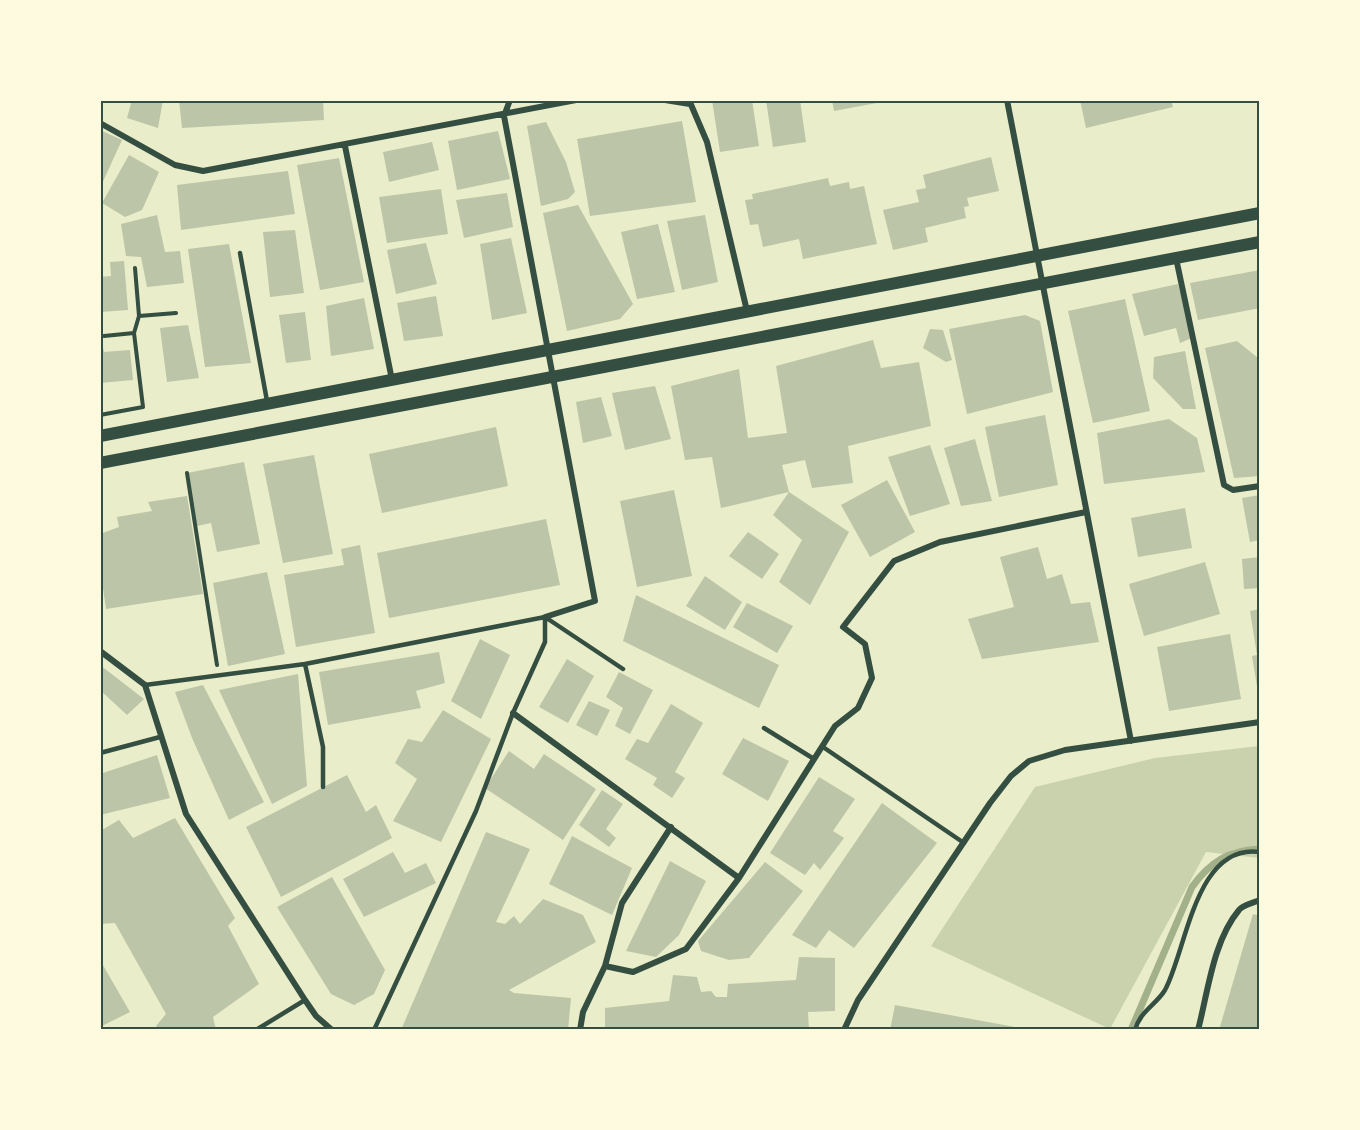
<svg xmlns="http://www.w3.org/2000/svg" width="1360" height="1130" font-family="Barlow,sans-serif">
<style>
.green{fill:#cad2ad}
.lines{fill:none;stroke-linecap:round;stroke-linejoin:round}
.stream{stroke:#a3b18a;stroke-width:7}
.building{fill:#bcc5a7}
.path{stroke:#344e41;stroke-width:4}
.service{stroke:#344e41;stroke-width:4.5}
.minor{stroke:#344e41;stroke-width:6}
.secondary{stroke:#344e41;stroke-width:12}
.neatline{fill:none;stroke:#344e41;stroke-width:2}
</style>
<rect width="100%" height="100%" fill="#e9edc9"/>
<path class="green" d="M1259 746V858L1206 852 1110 1029 931 946 1035 787 1155 758Z"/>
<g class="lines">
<path class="stream" d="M1131 1030 1192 887C1210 862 1229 850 1260 849"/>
</g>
<path class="building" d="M132 100H163L158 128 127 118Z
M179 100H323L324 120 182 128Z
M712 100H752L759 146 720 152Z
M766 100H800L806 142 773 147Z
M832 100H882V102L834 111Z
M1080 100H1171L1173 107 1086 128Z
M682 121 696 202 590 216 577 139Z
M546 122 566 162 575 192 568 199 541 206 527 126Z
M100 130 122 140 100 188Z
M498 131 510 179 457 190 448 141Z
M432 142 439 170 389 182 383 152Z
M129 155 159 172 142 210 125 217 102 203Z
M991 157 999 191 967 198 969 206 964 207 966 218 925 228 928 242 893 250 883 210 919 202 916 190 926 188 923 175Z
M339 158 364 282 320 290 297 165Z
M288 171 295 214 181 230 177 185Z
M828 178 830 186 849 182 850 189 864 186 877 244 803 259 799 239 763 247 758 224 750 225 745 200 753 199 752 194Z
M441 189 448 234 387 243 379 197Z
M507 193 513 227 464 238 456 200Z
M578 205 633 304 620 319 567 331 543 213Z
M157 215 165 252 180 251 184 283 147 287 141 257 126 256 121 224Z
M705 215 718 282 682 290 667 221Z
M658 224 675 292 637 299 621 232Z
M295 230 304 293 270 297 263 232Z
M511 238 527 313 492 320 480 244Z
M426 243 437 284 396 294 387 250Z
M229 244 251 363 205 367 188 249Z
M124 261 128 310 100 312V277L111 276 110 262Z
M1260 270V308L1198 320 1190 283Z
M1178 284 1192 338 1180 343 1176 328 1144 336 1132 294Z
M436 296 443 336 404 341 397 303Z
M364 298 374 349 331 356 326 306Z
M1125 299 1150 411 1093 423 1068 311Z
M305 312 311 360 286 363 279 315Z
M1025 315 1040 321 1053 392 967 414 949 329Z
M188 325 199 378 167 382 160 328Z
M930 329 943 330 952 360 946 362 923 348Z
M100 336 104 352 130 350 133 380 100 383Z
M873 340 881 368 919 362 931 426 848 446 853 483 812 488 805 460 782 465 789 492 849 532 810 605 779 582 802 540 773 515 789 492 721 508 712 457 685 460 671 386 739 369 748 438 787 433 776 366Z
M1237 341 1258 358 1260 476 1234 478 1205 348Z
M1185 351 1196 409H1183L1153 378 1154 357Z
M655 386 671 439 625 450 612 393Z
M601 397 612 436 583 443 576 402Z
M1045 415 1058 485 999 497 985 427Z
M1169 419 1197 438 1205 472 1104 484 1097 433Z
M496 427 508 486 382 513 369 454Z
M975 439 992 501 961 506 944 448Z
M930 445 950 504 910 516 888 457Z
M314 455 333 554 283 563 263 464Z
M244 462 260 544 217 552 211 523 197 526 187 473Z
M887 480 915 532 870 557 841 505Z
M674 490 692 576 637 587 620 501Z
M1260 495V540L1250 542 1242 498Z
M187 496 203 594 106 609 100 567V534L119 527 117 517 152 511 148 502Z
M1185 508 1192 548 1138 557 1131 518Z
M546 519 560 585 389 618 377 553Z
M748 532 779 554 762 579 729 556Z
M360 545 375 633 296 647 284 575 344 565 341 549Z
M1038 547 1047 579 1062 574 1071 604 1090 602 1099 642 982 659 968 619 1014 607 1000 557Z
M1260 557V588L1244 589 1242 559Z
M1205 562 1220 614 1144 636 1129 584Z
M267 572 285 654 228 666 213 583Z
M705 576 742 602 725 630 686 606Z
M636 595 779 665 759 708 623 641Z
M747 603 793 626 777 653 733 627Z
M1260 609V692H1258L1252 656 1257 655 1250 611Z
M1230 634 1241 699 1169 711 1157 647Z
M480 639 510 655 481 719 451 701Z
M439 652 445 683 416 691 421 708 328 725 319 672Z
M567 659 594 676 568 723 539 707Z
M100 665 144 699 127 715 100 690Z
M619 672 653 690 630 734 615 726 623 708 606 697Z
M298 674 307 786 272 804 219 690Z
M203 685 264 802 229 820 192 738 175 692Z
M589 701 610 710 597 736 576 725Z
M671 704 703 723 675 772 685 778 672 798 653 785 657 778 625 759 637 739 648 743Z
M443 710 491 739 441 842 393 821 417 779 395 763 408 739 422 742Z
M743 738 789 761 768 801 722 774Z
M509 751 534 769 544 754 596 789 563 840 485 788Z
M157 755 170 798 100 815V774Z
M347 775 366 812 376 805 392 838 281 897 246 827Z
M819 777 855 799 833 831 844 838 820 870 814 863 805 875 770 853Z
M602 790 623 804 606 829 616 838 609 847 579 825Z
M882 803 937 843 854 948 829 930 816 948 792 935Z
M175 818 235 918 228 926 259 984 213 1017 216 1030H159L156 1026 166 1014 115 923 100 924V831L119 820 133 838Z
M486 832 530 849 496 922 505 924 514 916 520 924 543 899 583 915 596 942 509 990 514 993 571 998 568 1030H401Z
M572 836 632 868 612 915 549 884Z
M393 852 405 873 426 863 436 883 364 917 343 879Z
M670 861 706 881 679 935 656 957 626 951Z
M765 862 803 891 749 958 729 960 701 951 698 941Z
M332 877 385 970 374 994 354 1005 331 994 277 907Z
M1253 914 1260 916V1030H1219Z
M799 957 835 958V1011L808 1012 809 1030H605V1008L669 1001 673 975 697 977 701 992 711 991 716 997H727L728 984 796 980Z
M100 960 130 1012 100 1027Z
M895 1005 1015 1027V1030H890Z"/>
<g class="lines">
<path class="path" d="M139 316 176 313
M134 333 139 316 135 268
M100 415 143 407 134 333 104 336
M187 473 217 665"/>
<path class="service" d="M240 253 267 401
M545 617 623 669
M305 664 323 747V787
M145 685 305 664 545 617
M764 728 814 759
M823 747 964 843
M100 753 160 737
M256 1030 305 1000
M374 1030 476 811 513 713 545 642V617
M1135 1030C1140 1011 1156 1005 1165 990 1187 949 1195 843 1260 852"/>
<path class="minor" d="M510 100 504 116 595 601 545 617
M665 100 690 104
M689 100 707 142 747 311
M1007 100 1131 741
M100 123 175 165 203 171 576 100
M345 146 392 380
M1176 258 1224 485 1233 490 1260 486
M100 651 145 685 186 814 305 1000 316 1016 332 1030
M513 713 739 878
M605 966 633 972 686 949 739 878 835 726 858 708 872 678 865 644 843 627 894 561 940 542 1086 512
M580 1030 583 1012 605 966 622 903 671 827
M844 1030 858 1000 990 803 1011 776 1029 761 1065 750 1260 722
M1198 1030C1208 992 1213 941 1239 910 1243 905 1253 903 1260 900"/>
<path class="secondary" d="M100 436 1260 213
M100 463 1260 242"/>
</g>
<rect width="1360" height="1130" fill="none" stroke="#fefae0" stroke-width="204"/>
<rect x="102" y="102" width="1156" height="926" class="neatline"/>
</svg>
